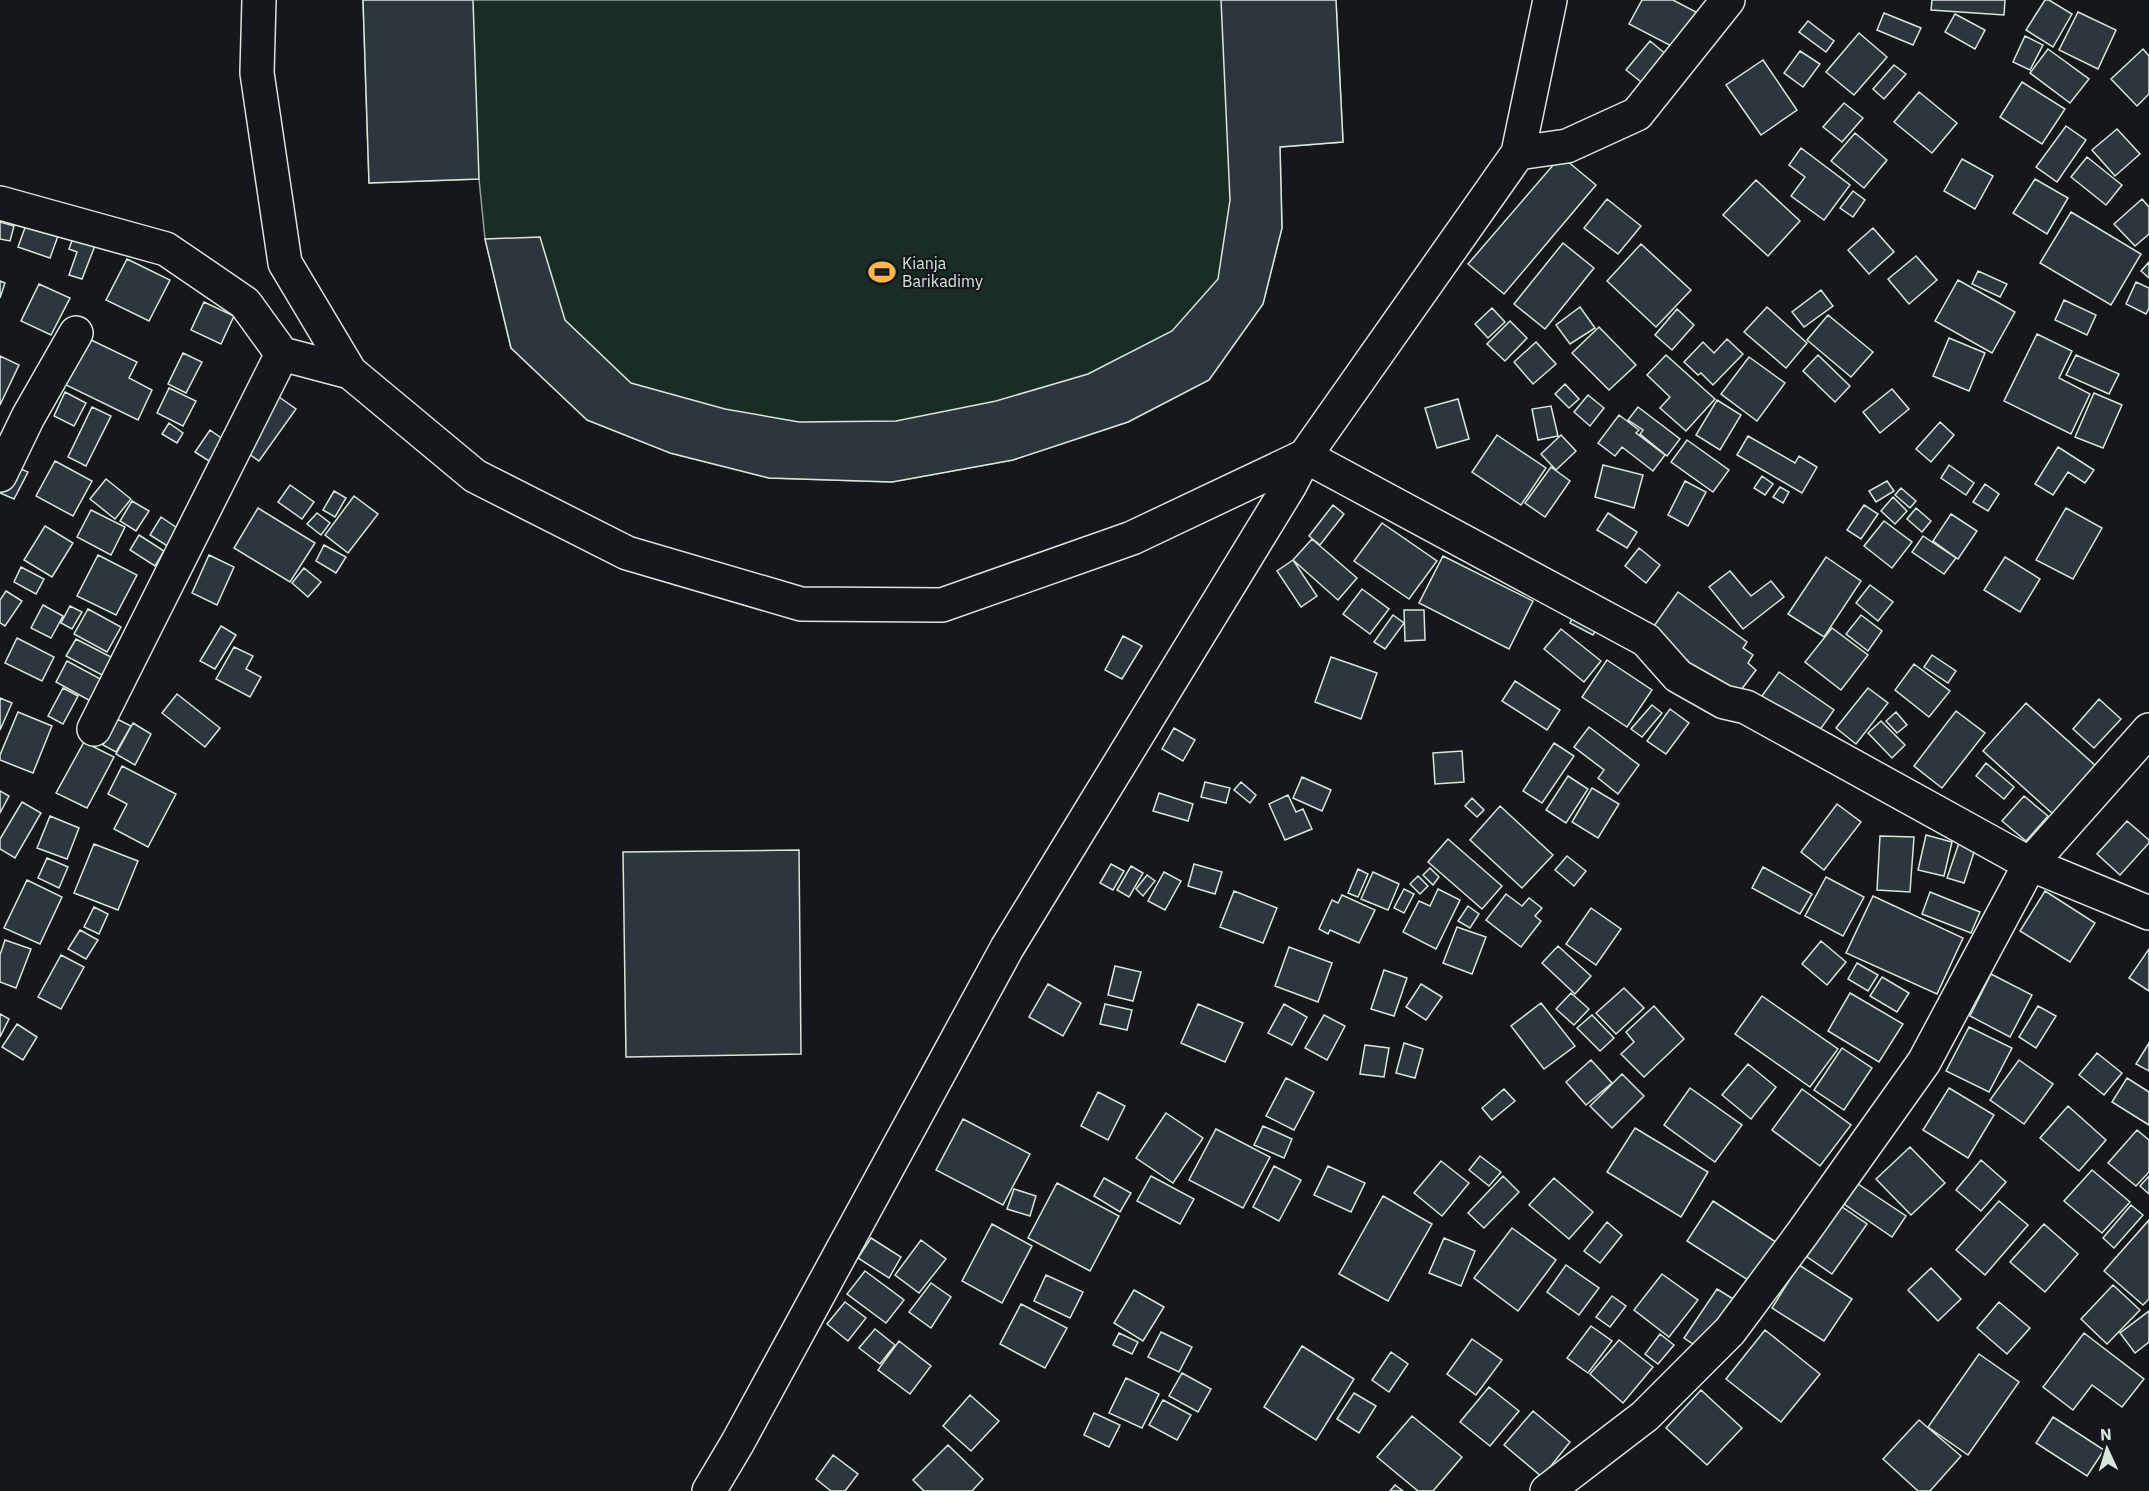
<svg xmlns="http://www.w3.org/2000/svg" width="2149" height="1491" font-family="'IBM Plex Sans',sans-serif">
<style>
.green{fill:#1a2d24;stroke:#939e99;stroke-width:1.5}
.building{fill:#2c363c;stroke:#d8e6dc;stroke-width:1.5}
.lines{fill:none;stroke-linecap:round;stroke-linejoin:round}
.minor-casing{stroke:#d8e6dc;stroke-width:36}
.minor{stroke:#14181c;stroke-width:33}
.labels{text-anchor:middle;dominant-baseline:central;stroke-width:4.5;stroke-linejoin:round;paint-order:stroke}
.poi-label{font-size:16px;fill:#d8e6dc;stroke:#14181c;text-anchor:start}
</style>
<rect width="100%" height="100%" fill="#14181c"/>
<path class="green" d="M363 0H1336L1343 142 1280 147 1282 228 1263 304 1209 380 1128 422 1013 460 892 482 769 478 670 453 511 348 485 239 479 179 369 183Z"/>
<path class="building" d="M363 0H473L479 179 369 183Z
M1221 0H1336L1343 142 1280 147 1282 228 1263 304 1209 380 1128 422 1013 460 892 482 769 478 670 453 587 420 511 348 485 239 540 237 565 320 631 383 725 409 799 422 896 421 996 401 1088 374 1172 331 1218 279 1230 200Z
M1642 0H1673L1696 12 1677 49 1629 24Z
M1932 0H2005L2004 15 1931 10Z
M2045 0H2049L2072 14 2053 47 2026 30Z
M2078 12 2116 30 2098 69 2059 50Z
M1884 13 1921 28 1913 45 1877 30Z
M1955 14 1985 30 1975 49 1945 32Z
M1808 21 1834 41 1826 52 1799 32Z
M1859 33 1887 57 1854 95 1826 72Z
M2025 36 2043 45 2030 70 2013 62Z
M1650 41 1673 60 1649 88 1626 70Z
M2048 49 2089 79 2070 103 2030 73Z
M2143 49 2149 56V94L2137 106 2111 79Z
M1800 51 1820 64 1803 87 1784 73Z
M1763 60 1797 110 1761 135 1726 85Z
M1894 65 1906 74 1884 99 1873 89Z
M2022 82 2065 109 2042 144 2000 117Z
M1919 92 1957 123 1932 153 1894 122Z
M1844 103 1863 118 1842 142 1823 127Z
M2066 126 2086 140 2057 182 2036 167Z
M2117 129 2140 154 2115 176 2092 150Z
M1855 133 1887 160 1864 188 1831 161Z
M1801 148 1850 185 1824 220 1791 196 1805 177 1789 165Z
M1561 156 1596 185 1504 294 1468 264Z
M2087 157 2122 185 2106 205 2071 177Z
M1962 159 1993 176 1975 209 1944 191Z
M2035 179 2068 198 2047 234 2013 213Z
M1756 180 1800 221 1768 256 1723 215Z
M1853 191 1865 200 1853 217 1840 208Z
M1607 199 1641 226 1618 254 1584 228Z
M2142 199 2149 207V234L2135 246 2114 224Z
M2071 212 2141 254 2111 305 2040 263Z
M0 222 14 226 10 241 0 239Z
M26 225 58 236 50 258 18 247Z
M1873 228 1894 252 1869 274 1848 250Z
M74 235 96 243 82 279 69 275 77 252 69 249Z
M1563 243 1594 268 1545 329 1514 304Z
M1641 244 1691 290 1656 327 1607 281Z
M1916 256 1937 280 1909 304 1888 279Z
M127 259 170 280 149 321 106 300Z
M2149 262V278L2141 271Z
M1978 271 2007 284 2000 297 1972 284Z
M1958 280 2015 312 1992 353 1935 321Z
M0 281 5 283 0 298Z
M2136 282 2149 288V308L2146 314 2126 304Z
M39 284 70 298 51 335 21 321Z
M1821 290 1833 306 1804 327 1792 312Z
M2064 300 2096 315 2087 335 2055 320Z
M204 302 234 316 221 344 191 330Z
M1580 307 1595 328 1570 344 1556 325Z
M1767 307 1807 343 1786 368 1744 332Z
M1492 308 1505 322 1488 338 1475 324Z
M1677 309 1694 325 1672 350 1655 335Z
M1828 315 1873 352 1851 377 1807 340Z
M1510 321 1527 338 1505 361 1487 344Z
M1599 327 1636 365 1609 390 1572 353Z
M2037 334 2072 351 2059 378 2090 394 2071 434 2004 401Z
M85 337 137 362 129 378 152 390 138 420 62 383Z
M1949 338 1985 353 1969 391 1933 376Z
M1727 339 1743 354 1713 385 1701 373 1698 375 1684 362 1703 342 1714 353Z
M1536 342 1556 364 1533 384 1514 362Z
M183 353 202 362 186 393 168 384Z
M1666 355 1715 399 1686 431 1660 408 1670 397 1647 375Z
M1818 355 1850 386 1835 402 1803 371Z
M2076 355 2119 374 2109 394 2066 375Z
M0 356 19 365 0 405Z
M1749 357 1785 383 1757 421 1721 394Z
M1565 384 1579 399 1569 408 1555 394Z
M169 388 196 401 183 426 157 413Z
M1892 389 1909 409 1880 433 1863 412Z
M65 392 86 403 74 426 54 416Z
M2094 393 2122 405 2103 448 2075 437Z
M1588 395 1604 408 1590 426 1574 412Z
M279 397 296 409 259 461 242 449Z
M1458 399 1469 439 1437 448 1425 408Z
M1717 400 1741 415 1720 450 1696 435Z
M1551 406 1558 436 1538 440 1532 409Z
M92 407 111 416 86 466 68 457Z
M1638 407 1680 439 1667 456 1640 434 1643 430 1628 420Z
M1619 415 1639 430 1636 433 1665 455 1653 471 1622 447 1615 456 1598 443Z
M1940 422 1954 435 1931 462 1916 449Z
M169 423 183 433 177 443 162 434Z
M210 430 224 440 209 461 195 452Z
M1497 435 1546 468 1521 505 1472 472Z
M1561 435 1576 451 1556 470 1541 454Z
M1748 436 1795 463 1799 456 1817 467 1802 493 1737 455Z
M1687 440 1729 470 1713 492 1671 462Z
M2058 447 2094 470 2085 483 2068 472 2053 495 2035 484Z
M55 461 92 481 73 516 36 496Z
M12 465 28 472 14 499 0 493Z
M1603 465 1643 475 1634 508 1595 497Z
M1949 465 1974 483 1966 495 1941 478Z
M1551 467 1570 481 1545 517 1525 503Z
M1762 476 1773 484 1765 495 1754 488Z
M106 479 131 499 115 519 90 499Z
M1685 481 1706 492 1688 526 1668 515Z
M1887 481 1894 491 1876 502 1869 491Z
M1985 484 1999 494 1988 511 1973 502Z
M290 485 314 502 302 519 278 502Z
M1780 487 1789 492 1783 503 1773 497Z
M1901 488 1916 501 1910 508 1895 495Z
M334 491 346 498 335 517 323 510Z
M354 496 378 514 348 553 325 535Z
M1893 497 1907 511 1895 524 1881 511Z
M132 501 149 511 136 531 120 521Z
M1333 505 1344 514 1320 545 1309 536Z
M1864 505 1878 514 1861 539 1847 530Z
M258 508 315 543 290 582 234 548Z
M1916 508 1931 521 1922 532 1907 519Z
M2066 508 2102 528 2073 579 2036 560Z
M91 510 125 527 111 555 77 537Z
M317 513 330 523 321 535 307 524Z
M1608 513 1637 532 1627 548 1597 530Z
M1951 514 1977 531 1958 559 1933 541Z
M161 517 180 530 169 547 150 535Z
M1884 521 1912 542 1892 568 1864 546Z
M1382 523 1437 561 1409 599 1354 561Z
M45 526 73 543 52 577 24 560Z
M139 535 164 551 155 566 130 550Z
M1923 536 1956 558 1944 574 1912 552Z
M1312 539 1357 578 1338 600 1293 560Z
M324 545 346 557 336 573 316 561Z
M1639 548 1660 565 1646 583 1625 566Z
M98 555 137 575 116 615 77 596Z
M209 555 234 567 217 605 192 593Z
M1443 556 1533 601 1509 649 1419 603Z
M1826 557 1861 581 1824 637 1788 614Z
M2005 557 2040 579 2020 612 1984 590Z
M1293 560 1317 596 1301 607 1277 571Z
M21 567 44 579 36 594 14 582Z
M304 568 321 582 308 597 292 583Z
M1730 571 1751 596 1771 581 1784 597 1743 629 1709 587Z
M1870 585 1893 602 1878 621 1856 603Z
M1362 589 1389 609 1370 634 1343 614Z
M6 591 22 601 5 626 0 623V600Z
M1678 592 1747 642 1743 648 1753 655 1748 663 1756 670 1738 694 1681 670 1688 661 1649 633Z
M43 605 63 616 51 638 31 628Z
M70 606 82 612 72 629 61 623Z
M88 609 121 627 107 652 74 634Z
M1404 610H1424L1425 640 1405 641Z
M1576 611 1599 624 1593 635 1570 623Z
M1393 615 1404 623 1385 649 1374 642Z
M1861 615 1882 631 1868 651 1846 634Z
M221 626 236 635 215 669 200 661Z
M1832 628 1868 655 1841 690 1805 662Z
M1561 629 1601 661 1584 682 1544 649Z
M1123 636 1142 646 1122 679 1105 670Z
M17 638 54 657 42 681 5 663Z
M76 639 113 658 104 676 66 656Z
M234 647 253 656 246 669 261 677 250 697 216 679Z
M1932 655 1956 671 1948 683 1924 667Z
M1331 657 1377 673 1361 719 1315 702Z
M1607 660 1652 690 1627 727 1582 697Z
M67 661 106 682 94 703 56 682Z
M1914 664 1950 691 1929 717 1895 690Z
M1779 672 1834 710 1812 741 1757 703Z
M1515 681 1560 710 1547 730 1502 701Z
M63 688 78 696 63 724 48 716Z
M1868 688 1888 703 1856 744 1836 728Z
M177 694 220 728 205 747 162 713Z
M0 698 12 703 0 730Z
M2099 699 2121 719 2094 748 2073 729Z
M2026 703 2097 767 2054 815 1983 751Z
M1652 705 1662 713 1642 737 1631 729Z
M1670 709 1689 723 1666 754 1647 741Z
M1956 711 1985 733 1942 788 1914 766Z
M18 712 52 726 33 773 0 760V755Z
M1896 712 1907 725 1897 733 1886 721Z
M117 719 131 726 116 752 103 745Z
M1881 721 1905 745 1892 758 1868 733Z
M133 723 151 734 135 765 116 754Z
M1589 727 1639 765 1618 794 1598 778 1604 770 1574 747Z
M1174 728 1195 740 1183 761 1162 749Z
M84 742 114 757 87 808 56 793Z
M1554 743 1574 756 1542 803 1523 791Z
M1462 751 1464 782 1435 784 1433 753Z
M1986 763 2014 787 2004 799 1976 776Z
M122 766 176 794 148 847 114 829 127 804 108 794Z
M1568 776 1588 789 1566 823 1546 810Z
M1302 777 1331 790 1322 811 1293 798Z
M1205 782 1230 788 1226 803 1201 797Z
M1241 782 1256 795 1250 803 1234 790Z
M1592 788 1619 804 1598 838 1572 822Z
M0 791 9 796 0 813Z
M1159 793 1193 804 1188 821 1153 811Z
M1288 795 1296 812 1303 809 1312 829 1285 840 1269 804Z
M2024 796 2048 816 2026 841 2002 821Z
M1472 798 1484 810 1477 817 1465 806Z
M22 802 41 813 15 858 0 849V839Z
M1837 804 1861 822 1824 870 1801 852Z
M1500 806 1553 855 1522 888 1470 840Z
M50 816 79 828 67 859 37 848Z
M2127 821 2149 840V843L2120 875 2097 854Z
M1926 835 1952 842 1944 876 1918 870Z
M1880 836 1914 837 1910 892 1877 890Z
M1961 837 1977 843 1964 883 1947 878Z
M1448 839 1502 886 1482 909 1428 862Z
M94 844 138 861 118 910 74 893Z
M799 850 801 1054 626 1057 623 852Z
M1567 856 1586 871 1574 886 1555 870Z
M47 858 68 867 59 888 38 878Z
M1111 864 1124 871 1113 890 1100 883Z
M1194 864 1222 872 1215 894 1188 886Z
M1131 866 1143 873 1129 897 1117 890Z
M1763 867 1812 894 1800 914 1752 888Z
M1430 868 1439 877 1433 885 1423 875Z
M1358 869 1368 874 1358 897 1348 893Z
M1164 872 1181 881 1165 910 1148 901Z
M1373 872 1399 884 1388 910 1361 899Z
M1147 875 1155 881 1143 896 1136 889Z
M1418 876 1428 886 1420 894 1410 884Z
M1826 877 1864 897 1843 936 1805 916Z
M27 880 62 897 40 944 4 928Z
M1404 889 1414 894 1404 913 1394 908Z
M1438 889 1460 900 1436 949 1403 932 1419 901 1430 906Z
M1234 891 1277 908 1263 943 1220 927Z
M2045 891 2095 923 2070 962 2020 931Z
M1930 892 1980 912 1971 933 1922 914Z
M1506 894 1522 906 1529 898 1542 908 1535 916 1541 921 1521 947 1486 920Z
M1342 895 1375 910 1359 943 1330 930 1328 934 1319 929 1332 900 1338 903Z
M1873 896 1963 938 1937 994 1846 953Z
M1468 906 1479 914 1470 928 1458 921Z
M94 907 108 914 99 934 84 927Z
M1591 908 1621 929 1596 965 1566 944Z
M1457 927 1486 937 1472 974 1443 963Z
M80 930 98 940 86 959 68 949Z
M5 940 31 949 16 988 0 982V955Z
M1821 941 1846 962 1827 985 1802 964Z
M1558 946 1591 976 1575 994 1542 963Z
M1289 947 1332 963 1318 1002 1275 986Z
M2149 949V991L2129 978Z
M61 955 84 967 61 1009 38 997Z
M1857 963 1878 975 1868 991 1848 979Z
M1115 966 1141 972 1133 1001 1108 995Z
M1384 970 1407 978 1394 1016 1371 1009Z
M1991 974 2032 995 2010 1037 1970 1016Z
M1882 977 1909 993 1897 1012 1870 996Z
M1048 984 1081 1003 1063 1036 1029 1017Z
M1421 984 1442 997 1426 1020 1406 1007Z
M1624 988 1644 1008 1616 1034 1596 1013Z
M1571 993 1589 1009 1574 1025 1556 1009Z
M1850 993 1903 1024 1879 1062 1828 1031Z
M1762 996 1838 1049 1810 1087 1735 1034Z
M1541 1003 1575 1046 1544 1069 1511 1026Z
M1105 1004 1132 1010 1127 1030 1100 1024Z
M1198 1004 1243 1023 1225 1062 1181 1043Z
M1284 1004 1307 1017 1292 1045 1268 1033Z
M1654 1006 1684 1039 1644 1077 1621 1054 1634 1042 1626 1032Z
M2038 1006 2056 1016 2036 1048 2019 1037Z
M0 1014 9 1019 0 1037Z
M1324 1015 1345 1026 1327 1060 1305 1048Z
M1592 1015 1614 1038 1600 1051 1577 1028Z
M17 1024 37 1037 23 1060 2 1047Z
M1969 1027 2012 1048 1989 1092 1946 1071Z
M1404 1043 1423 1049 1415 1078 1396 1073Z
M2149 1043V1071L2136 1064Z
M1365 1045 1389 1048 1384 1077 1360 1074Z
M1842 1048 1872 1068 1844 1110 1814 1090Z
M2097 1053 2122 1073 2104 1095 2079 1075Z
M1591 1060 1612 1083 1586 1105 1566 1082Z
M2019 1060 2053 1084 2024 1124 1990 1100Z
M1748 1064 1776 1087 1751 1119 1722 1095Z
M1622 1074 1644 1096 1612 1128 1590 1106Z
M1286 1078 1314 1092 1294 1130 1266 1116Z
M2127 1078 2149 1092V1125L2112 1102Z
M1690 1088 1742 1125 1715 1162 1664 1125Z
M1949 1088 1994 1115 1968 1158 1923 1130Z
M1504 1089 1515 1101 1492 1120 1482 1108Z
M1802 1089 1851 1125 1820 1166 1772 1130Z
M1098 1092 1125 1106 1108 1140 1081 1126Z
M2068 1106 2106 1140 2079 1171 2040 1138Z
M1166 1113 1203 1138 1173 1183 1136 1158Z
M963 1119 1030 1154 1003 1205 936 1170Z
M1263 1126 1292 1139 1284 1158 1254 1145Z
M1635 1128 1708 1172 1681 1217 1607 1172Z
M1216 1129 1270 1157 1243 1208 1189 1180Z
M2137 1130 2149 1140V1172L2136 1186 2108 1163Z
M1910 1147 1945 1183 1911 1215 1876 1179Z
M1480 1156 1501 1172 1489 1186 1469 1170Z
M1981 1160 2006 1182 1981 1211 1956 1190Z
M1441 1161 1469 1183 1442 1216 1414 1193Z
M1274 1166 1301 1180 1279 1221 1253 1207Z
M1328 1166 1365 1183 1351 1212 1314 1195Z
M2092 1170 2130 1202 2102 1233 2064 1201Z
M1151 1176 1194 1199 1180 1224 1137 1201Z
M1503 1176 1519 1192 1484 1228 1468 1213Z
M2149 1176V1194L2140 1186Z
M1104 1178 1131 1193 1120 1212 1094 1196Z
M1554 1178 1593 1212 1569 1239 1529 1205Z
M1057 1183 1119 1216 1090 1271 1028 1238Z
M1858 1184 1906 1216 1892 1237 1844 1204Z
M1014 1189 1036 1196 1030 1216 1007 1209Z
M1383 1196 1432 1224 1388 1301 1339 1274Z
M1713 1201 1785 1248 1759 1287 1687 1241Z
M1999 1201 2028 1225 1985 1275 1956 1250Z
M1835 1202 1867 1224 1832 1274 1800 1252Z
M2131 1205 2143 1215 2114 1248 2103 1238Z
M2149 1220V1299L2143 1305 2104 1271Z
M1607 1222 1622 1235 1600 1263 1584 1251Z
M992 1224 1032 1246 1002 1303 962 1281Z
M2044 1224 2078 1254 2045 1292 2010 1262Z
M1512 1228 1556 1260 1518 1311 1474 1278Z
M871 1238 901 1257 889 1278 858 1258Z
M1444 1238 1475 1251 1461 1286 1429 1273Z
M921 1240 946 1259 919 1293 895 1275Z
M1566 1265 1599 1288 1579 1315 1547 1292Z
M1799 1265 1852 1299 1824 1341 1772 1308Z
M1931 1268 1961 1299 1938 1321 1908 1290Z
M865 1271 904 1300 886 1323 847 1294Z
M1662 1274 1698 1300 1669 1337 1634 1310Z
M1046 1275 1083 1292 1070 1318 1034 1301Z
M931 1283 951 1297 931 1328 909 1312Z
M2113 1285 2140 1310 2107 1344 2081 1319Z
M1717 1289 1735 1300 1702 1350 1684 1338Z
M1134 1290 1164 1307 1143 1341 1114 1323Z
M1612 1296 1626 1306 1610 1327 1596 1317Z
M845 1302 866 1318 848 1341 827 1324Z
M1999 1302 2030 1328 2007 1354 1977 1328Z
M1021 1304 1067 1328 1045 1368 1000 1344Z
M2149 1311V1342L2135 1353 2120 1333Z
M1591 1326 1612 1341 1588 1373 1567 1358Z
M875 1329 895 1345 880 1364 859 1348Z
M1765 1330 1820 1374 1781 1422 1726 1379Z
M1161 1332 1192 1347 1179 1372 1148 1357Z
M1119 1333 1138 1342 1132 1354 1113 1345Z
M2084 1333 2144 1379 2122 1407 2092 1385 2073 1410 2043 1387Z
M1660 1334 1674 1345 1658 1364 1645 1354Z
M1472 1339 1502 1360 1476 1395 1447 1374Z
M1619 1340 1653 1367 1623 1403 1590 1374Z
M899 1341 931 1366 910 1394 878 1370Z
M1302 1346 1354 1379 1316 1440 1264 1407Z
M1391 1352 1408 1364 1389 1392 1372 1380Z
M1979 1354 2019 1382 1968 1455 1928 1427Z
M1182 1373 1211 1389 1198 1412 1169 1396Z
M1126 1378 1159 1394 1142 1428 1109 1413Z
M1489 1387 1519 1411 1490 1446 1460 1422Z
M1701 1390 1742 1428 1707 1465 1666 1428Z
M1354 1393 1376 1406 1359 1433 1337 1419Z
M970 1395 999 1421 971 1451 943 1426Z
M1163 1400 1191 1415 1177 1440 1149 1425Z
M1533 1411 1570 1442 1542 1477 1504 1445Z
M1094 1413 1120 1425 1109 1447 1084 1435Z
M1412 1416 1462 1457 1433 1491H1418L1377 1457Z
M2053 1417 2104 1450 2087 1476 2036 1443Z
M1919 1420 1961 1456 1930 1491H1918L1883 1459Z
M948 1445 983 1479 972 1491H924L913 1480Z
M833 1455 858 1474 845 1491H831L816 1479Z
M1395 1485 1403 1491H1390Z"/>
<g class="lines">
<defs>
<path id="minor" d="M259 0 257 73 285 263 350 372 475 476 627 553 801 604 942 605 1132 538 1305 456 1646 640 1678 676 1724 702 1746 707 2030 864 2149 913
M1518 153 1567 146 1637 114 1728 0
M0 203 166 249 245 303 282 354 94 729
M282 354 350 372
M0 475 28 417 76 333
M709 1491 738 1442 1007 948 1290 485 1305 456 1518 153 1550 0
M1547 1491 1645 1416 1730 1331 1802 1234 1924 1062 2030 864 2149 730"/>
</defs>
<use href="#minor" class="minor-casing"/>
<use href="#minor" class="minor"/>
</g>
<defs>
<symbol id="stadium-bare" viewBox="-9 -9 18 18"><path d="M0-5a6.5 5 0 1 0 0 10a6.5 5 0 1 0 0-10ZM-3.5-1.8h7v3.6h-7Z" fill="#ffb74d" stroke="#14181c" stroke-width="2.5" paint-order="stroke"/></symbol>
</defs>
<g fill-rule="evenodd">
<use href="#stadium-bare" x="863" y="253" width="38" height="38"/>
</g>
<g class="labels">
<g class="poi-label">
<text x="902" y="263">Kianja<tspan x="902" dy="18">Barikadimy</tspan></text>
</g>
</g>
<g transform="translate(2107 1449) rotate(356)" stroke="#14181c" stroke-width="4.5" paint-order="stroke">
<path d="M0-4.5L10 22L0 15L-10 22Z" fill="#d8e6dc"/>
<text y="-9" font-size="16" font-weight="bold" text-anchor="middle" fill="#d8e6dc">N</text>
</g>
</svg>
